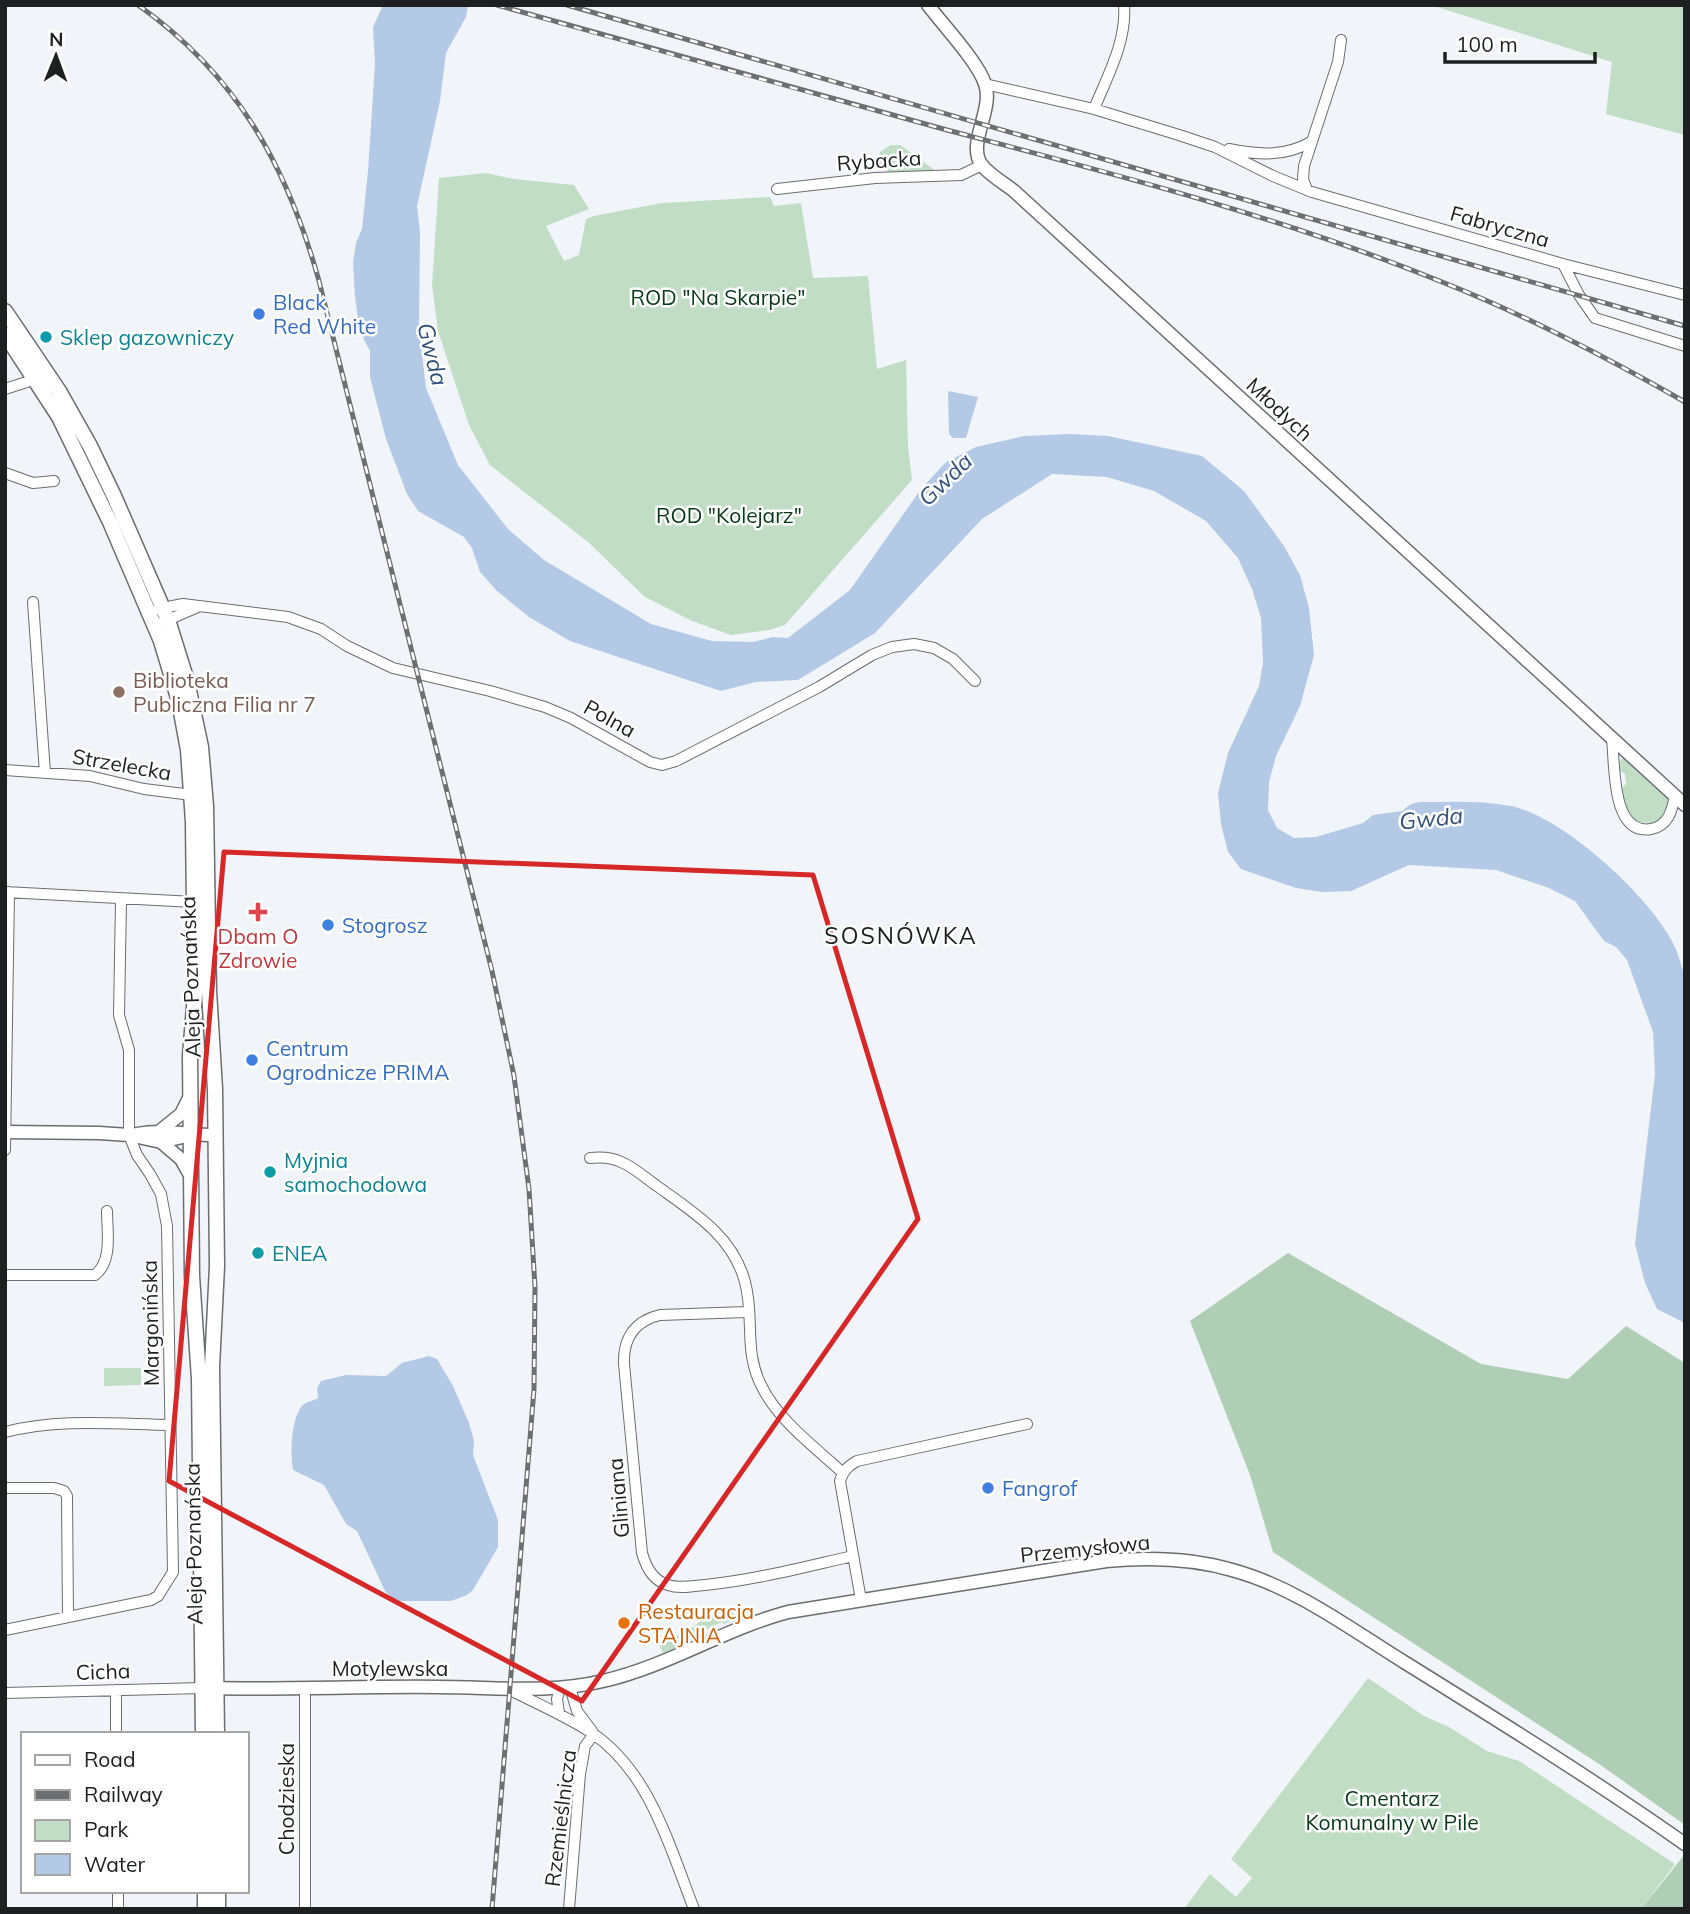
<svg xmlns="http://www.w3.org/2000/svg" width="1690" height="1914" font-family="Mulish,sans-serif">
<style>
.green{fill:#c1ddc6}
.forest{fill:#b0ceb5}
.water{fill:#b4c9e6}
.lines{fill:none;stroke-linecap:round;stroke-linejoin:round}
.minor-casing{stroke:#6a6e71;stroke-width:12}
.tertiary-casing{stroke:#6a6e71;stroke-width:15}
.secondary-casing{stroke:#6a6e71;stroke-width:17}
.minor{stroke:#fff;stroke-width:10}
.tertiary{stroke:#fff;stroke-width:12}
.secondary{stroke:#fff;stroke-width:14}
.rail-casing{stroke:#6d6f72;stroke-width:5}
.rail{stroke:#fff;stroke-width:2.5;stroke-dasharray:8;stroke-linecap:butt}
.marked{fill:none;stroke:#d62828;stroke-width:5;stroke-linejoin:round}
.shop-dot{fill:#3f7fe0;stroke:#fff;stroke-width:2.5}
.culture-dot{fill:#0f9aa8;stroke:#fff;stroke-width:2.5}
.education-dot{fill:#8d6e63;stroke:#fff;stroke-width:2.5}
.health-dot{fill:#e0444e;stroke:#fff;stroke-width:2.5}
.food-dot{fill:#e8710a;stroke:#fff;stroke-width:2.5}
.labels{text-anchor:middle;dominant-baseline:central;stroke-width:5;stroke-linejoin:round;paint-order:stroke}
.street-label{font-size:21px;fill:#1e1f21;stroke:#fff}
.park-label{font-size:21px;fill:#073817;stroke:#fff}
.shop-label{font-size:21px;fill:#366cbe;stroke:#fff;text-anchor:start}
.culture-label{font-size:21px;fill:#0d838f;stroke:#fff;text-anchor:start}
.education-label{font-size:21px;fill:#785e54;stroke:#fff;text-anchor:start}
.health-label{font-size:21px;fill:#be3a42;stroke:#fff}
.food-label{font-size:21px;fill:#c56008;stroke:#fff;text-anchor:start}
.water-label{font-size:23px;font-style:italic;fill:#33517a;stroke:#fff}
.neighbourhood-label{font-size:23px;letter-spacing:2px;fill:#1e1f21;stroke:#fff}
</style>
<rect width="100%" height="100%" fill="#f1f5f9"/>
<path class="green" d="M1425 5H1685V135L1606 114 1612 62 1437 7Z
M891 145H900L936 171 889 172C881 167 877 162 880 152Z
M486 173 514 179 574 185 589 209 546 226 564 261 579 255 586 219 594 216 662 203 770 197 774 206 801 203 813 278 868 276 877 369 906 360 908 447 912 480 785 625 769 630 731 635 692 621 645 597 588 542 490 465 469 425 438 331 432 285 439 178Z
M1624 757 1664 794 1669 801 1661 818 1654 823 1638 822 1624 811 1621 789 1626 784 1625 774 1619 770V762Z
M104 1368H141V1385L104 1386Z
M734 1613 732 1621 723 1624 722 1622 696 1634 679 1647 663 1653 659 1644 688 1631 703 1619Z
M1368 1678 1424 1716 1449 1727 1487 1751 1519 1761 1675 1864 1641 1909H1184L1210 1874 1236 1897 1252 1878 1231 1859Z"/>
<path class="forest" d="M1288 1253 1481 1364 1568 1379 1626 1326 1685 1363V1825L1602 1766 1273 1552 1250 1475 1190 1321Z
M1685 1854V1909H1641Z"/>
<path class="water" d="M383 5H468L466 17 446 53 440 101 417 206 420 232 419 329 426 388 458 465 508 529 544 560 651 624 712 641 753 642 773 637 788 638 850 590 921 489 946 462 976 447 1024 436 1070 434 1108 436 1202 456 1244 491 1284 546 1300 575 1309 608 1314 655 1300 706 1276 756 1269 782 1268 810 1277 828 1294 838 1316 837 1363 823 1373 815 1402 811 1411 804 1420 802C1450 802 1481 800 1511 806 1564 817 1653 899 1675 947 1679 956 1682 968 1685 978V1323L1657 1309 1645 1283 1635 1244 1655 1074 1653 1032 1627 960 1616 947 1604 941 1575 901 1549 888 1496 870 1409 865 1351 891 1322 892 1296 888 1241 869 1228 852 1221 824 1218 793 1228 753 1259 686 1263 663 1261 618 1252 589 1238 558 1206 521 1154 491 1107 477 1052 474 982 519 875 633 798 680 756 682 721 691 570 641 529 617 497 591 480 572 472 548 464 537 418 511 407 494 386 439 370 377V351L360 332 355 297 353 262 356 243 362 229 368 171 375 64 373 27Z
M948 391 978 397 966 438H953L949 434Z
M429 1356 437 1359 453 1386 469 1423 474 1441 473 1455 498 1520V1547L473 1590 467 1595 451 1601H398L391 1597 385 1591 357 1531 346 1524 324 1485 293 1470C290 1454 291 1417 303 1405 307 1401 314 1401 318 1398L317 1388 321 1381 346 1375 386 1376 402 1363Z"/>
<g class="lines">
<defs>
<path id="minor" d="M985 84 1094 109 1179 135 1215 147 1273 176 1312 192 1563 264 1685 295
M1094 109C1107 77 1127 41 1124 5
M1229 149C1259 155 1284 157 1311 142
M777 189 875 178 961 175 982 165
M1307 190 1303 179 1304 166 1338 62 1341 40
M1563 264 1579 295 1595 318 1685 346
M5 389 36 379
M5 473 33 483 54 481
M33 602 45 773
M158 609 183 604 288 617 321 629 347 646 393 668 490 691 545 707 571 718 650 762 662 765 676 761 819 687 872 655 892 647 914 644 934 648 953 659 975 681
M163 622 198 607
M1612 739C1615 764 1611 836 1651 829 1668 826 1672 811 1675 796
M5 770 90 776 144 789 192 795
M5 892 194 902
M5 1150 9 892
M590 1158C600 1157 611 1157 621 1162 634 1167 645 1178 657 1186 693 1212 733 1236 745 1282 755 1318 743 1351 762 1387 779 1421 815 1447 843 1473
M5 1275H95C113 1261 107 1231 107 1211
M747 1312 660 1315C634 1321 623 1339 624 1364L642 1553C646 1567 653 1581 668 1585 679 1589 693 1586 705 1585 755 1580 804 1567 853 1556
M5 1432C59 1418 115 1424 170 1425
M5 1488H54L64 1491 67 1496 68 1616
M861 1600 840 1481C843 1471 848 1466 857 1461L1027 1424
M5 1630 151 1600 158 1596 173 1572 167 1226 161 1194 150 1174 137 1155 129 1135V1050L119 1015 121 900
M570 1687 577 1711 592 1731
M305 1689V1909
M116 1690V1734
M510 1690C538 1704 566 1716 592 1733 650 1772 670 1848 694 1909
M5 1693 202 1688
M559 1713 557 1699 560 1688
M118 1891V1909
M569 1909 580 1774 585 1746 594 1734"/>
<path id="tertiary" d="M928 5C943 25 978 62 985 84 994 109 967 143 981 164 988 174 1004 183 1014 191L1685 805
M161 1130 181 1114 190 1096
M5 1132 99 1133 129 1135 161 1142 191 1135
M137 1134C163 1129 188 1135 215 1135
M161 1142 181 1159 190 1175
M209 1688C286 1690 362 1686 439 1687 495 1687 548 1694 603 1681 668 1666 724 1629 788 1612L1106 1561C1149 1557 1191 1558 1232 1570 1295 1587 1349 1628 1404 1662 1499 1721 1594 1780 1685 1844"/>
<path id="secondary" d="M5 311 59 391 90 446 114 496 168 620 187 681 201 747 206 806 209 991 215 1089 217 1266 212 1367 217 1734
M5 334 59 417 110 522 161 641 179 701 188 750 193 822 195 994 190 1056 192 1276 199 1379 203 1734
M205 1891V1909
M218 1891V1909"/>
</defs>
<use href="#minor" class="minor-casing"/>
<use href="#tertiary" class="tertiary-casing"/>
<use href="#secondary" class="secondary-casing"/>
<use href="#minor" class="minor"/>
<use href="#tertiary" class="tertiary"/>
<use href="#secondary" class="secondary"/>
<defs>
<path id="rail" d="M138 5C237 75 287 166 319 281L492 971 514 1076 529 1189 535 1287 534 1389 492 1909
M497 5C647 48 797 89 947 130 1114 174 1282 217 1442 282 1526 315 1606 357 1685 402
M567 5 1685 326"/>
</defs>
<use href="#rail" class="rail-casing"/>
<use href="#rail" class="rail"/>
</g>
<path class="marked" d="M224 852 813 875 918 1219 582 1701 169 1481Z"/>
<g class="shop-dot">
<circle cx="259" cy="314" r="7"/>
<circle cx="328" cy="925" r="7"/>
<circle cx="252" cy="1060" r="7"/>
<circle cx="988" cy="1488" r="7"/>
</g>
<g class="culture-dot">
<circle cx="46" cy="337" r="7"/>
<circle cx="270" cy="1172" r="7"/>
<circle cx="258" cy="1253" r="7"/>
</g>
<circle class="education-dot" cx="119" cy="692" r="7"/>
<path class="health-dot" d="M254.5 901.5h7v7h7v7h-7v7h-7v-7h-7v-7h7z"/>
<circle class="food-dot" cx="624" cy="1623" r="7"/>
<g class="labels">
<g class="street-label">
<text transform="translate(879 160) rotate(-4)">Rybacka</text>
<text transform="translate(1500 226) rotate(16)">Fabryczna</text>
<text transform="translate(1280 409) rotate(43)">Młodych</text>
<text transform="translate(610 718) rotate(29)">Polna</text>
<text transform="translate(122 764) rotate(10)">Strzelecka</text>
<text transform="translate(190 977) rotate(-92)">Aleja Poznańska</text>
<text transform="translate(150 1323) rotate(-91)">Margonińska</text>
<text transform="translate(618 1498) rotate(-95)">Gliniana</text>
<text transform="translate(193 1544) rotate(-91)">Aleja Poznańska</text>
<text transform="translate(1085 1548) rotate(-6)">Przemysłowa</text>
<text x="390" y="1668">Motylewska</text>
<text transform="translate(103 1671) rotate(-2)">Cicha</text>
<text transform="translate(286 1799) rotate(-90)">Chodzieska</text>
<text transform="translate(560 1818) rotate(-83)">Rzemieślnicza</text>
</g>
<g class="park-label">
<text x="718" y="297">ROD "Na Skarpie"</text>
<text x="729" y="515">ROD "Kolejarz"</text>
<text x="1392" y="1798">Cmentarz<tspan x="1392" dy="24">Komunalny w Pile</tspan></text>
</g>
<g class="shop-label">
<text x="273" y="302">Black<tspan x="273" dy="24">Red White</tspan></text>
<text x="342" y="925">Stogrosz</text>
<text x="266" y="1048">Centrum<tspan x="266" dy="24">Ogrodnicze PRIMA</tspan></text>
<text x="1002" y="1488">Fangrof</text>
</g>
<g class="culture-label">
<text x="60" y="337">Sklep gazowniczy</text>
<text x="284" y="1160">Myjnia<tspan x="284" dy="24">samochodowa</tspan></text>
<text x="272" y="1253">ENEA</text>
</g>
<g class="education-label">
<text x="133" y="680">Biblioteka<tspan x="133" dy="24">Publiczna Filia nr 7</tspan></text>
</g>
<g class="health-label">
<text x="258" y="936">Dbam O<tspan x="258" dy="24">Zdrowie</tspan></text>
</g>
<g class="food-label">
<text x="638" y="1611">Restauracja<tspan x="638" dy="24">STAJNIA</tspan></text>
</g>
<g class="water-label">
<text transform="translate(433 354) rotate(76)">Gwda</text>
<text transform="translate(945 479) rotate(-44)">Gwda</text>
<text transform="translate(1431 818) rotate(-6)">Gwda</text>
</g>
<g class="neighbourhood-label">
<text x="901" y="935">SOSNÓWKA</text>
</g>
</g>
<rect width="1690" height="1914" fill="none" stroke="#1e1f21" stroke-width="14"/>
<rect x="21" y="1732" width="228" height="161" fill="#ffffff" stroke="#a5a5a6" stroke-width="2"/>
<rect x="35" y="1755" width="35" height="10" fill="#ffffff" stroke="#a5a5a6" stroke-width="2"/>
<text x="84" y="1767" font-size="21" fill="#1e1f21">Road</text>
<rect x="35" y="1790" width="35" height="10" fill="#6d6f72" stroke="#a5a5a6" stroke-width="2"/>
<text x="84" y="1802" font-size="21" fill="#1e1f21">Railway</text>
<rect x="35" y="1820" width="35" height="21" fill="#c1ddc6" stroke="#a5a5a6" stroke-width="2"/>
<text x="84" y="1837" font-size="21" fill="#1e1f21">Park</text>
<rect x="35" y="1854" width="35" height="21" fill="#b4c9e6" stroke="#a5a5a6" stroke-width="2"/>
<text x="84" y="1872" font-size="21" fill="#1e1f21">Water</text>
<g transform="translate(56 56) rotate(1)" stroke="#ffffff" stroke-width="5" paint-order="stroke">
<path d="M0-5L12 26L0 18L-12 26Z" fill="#1e1f21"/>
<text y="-10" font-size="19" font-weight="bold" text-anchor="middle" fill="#1e1f21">N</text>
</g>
<path d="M1445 52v10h150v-10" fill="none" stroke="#1e1f21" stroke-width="3.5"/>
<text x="1456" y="52" font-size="21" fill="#1e1f21" stroke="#ffffff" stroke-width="5" paint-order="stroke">100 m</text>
</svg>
